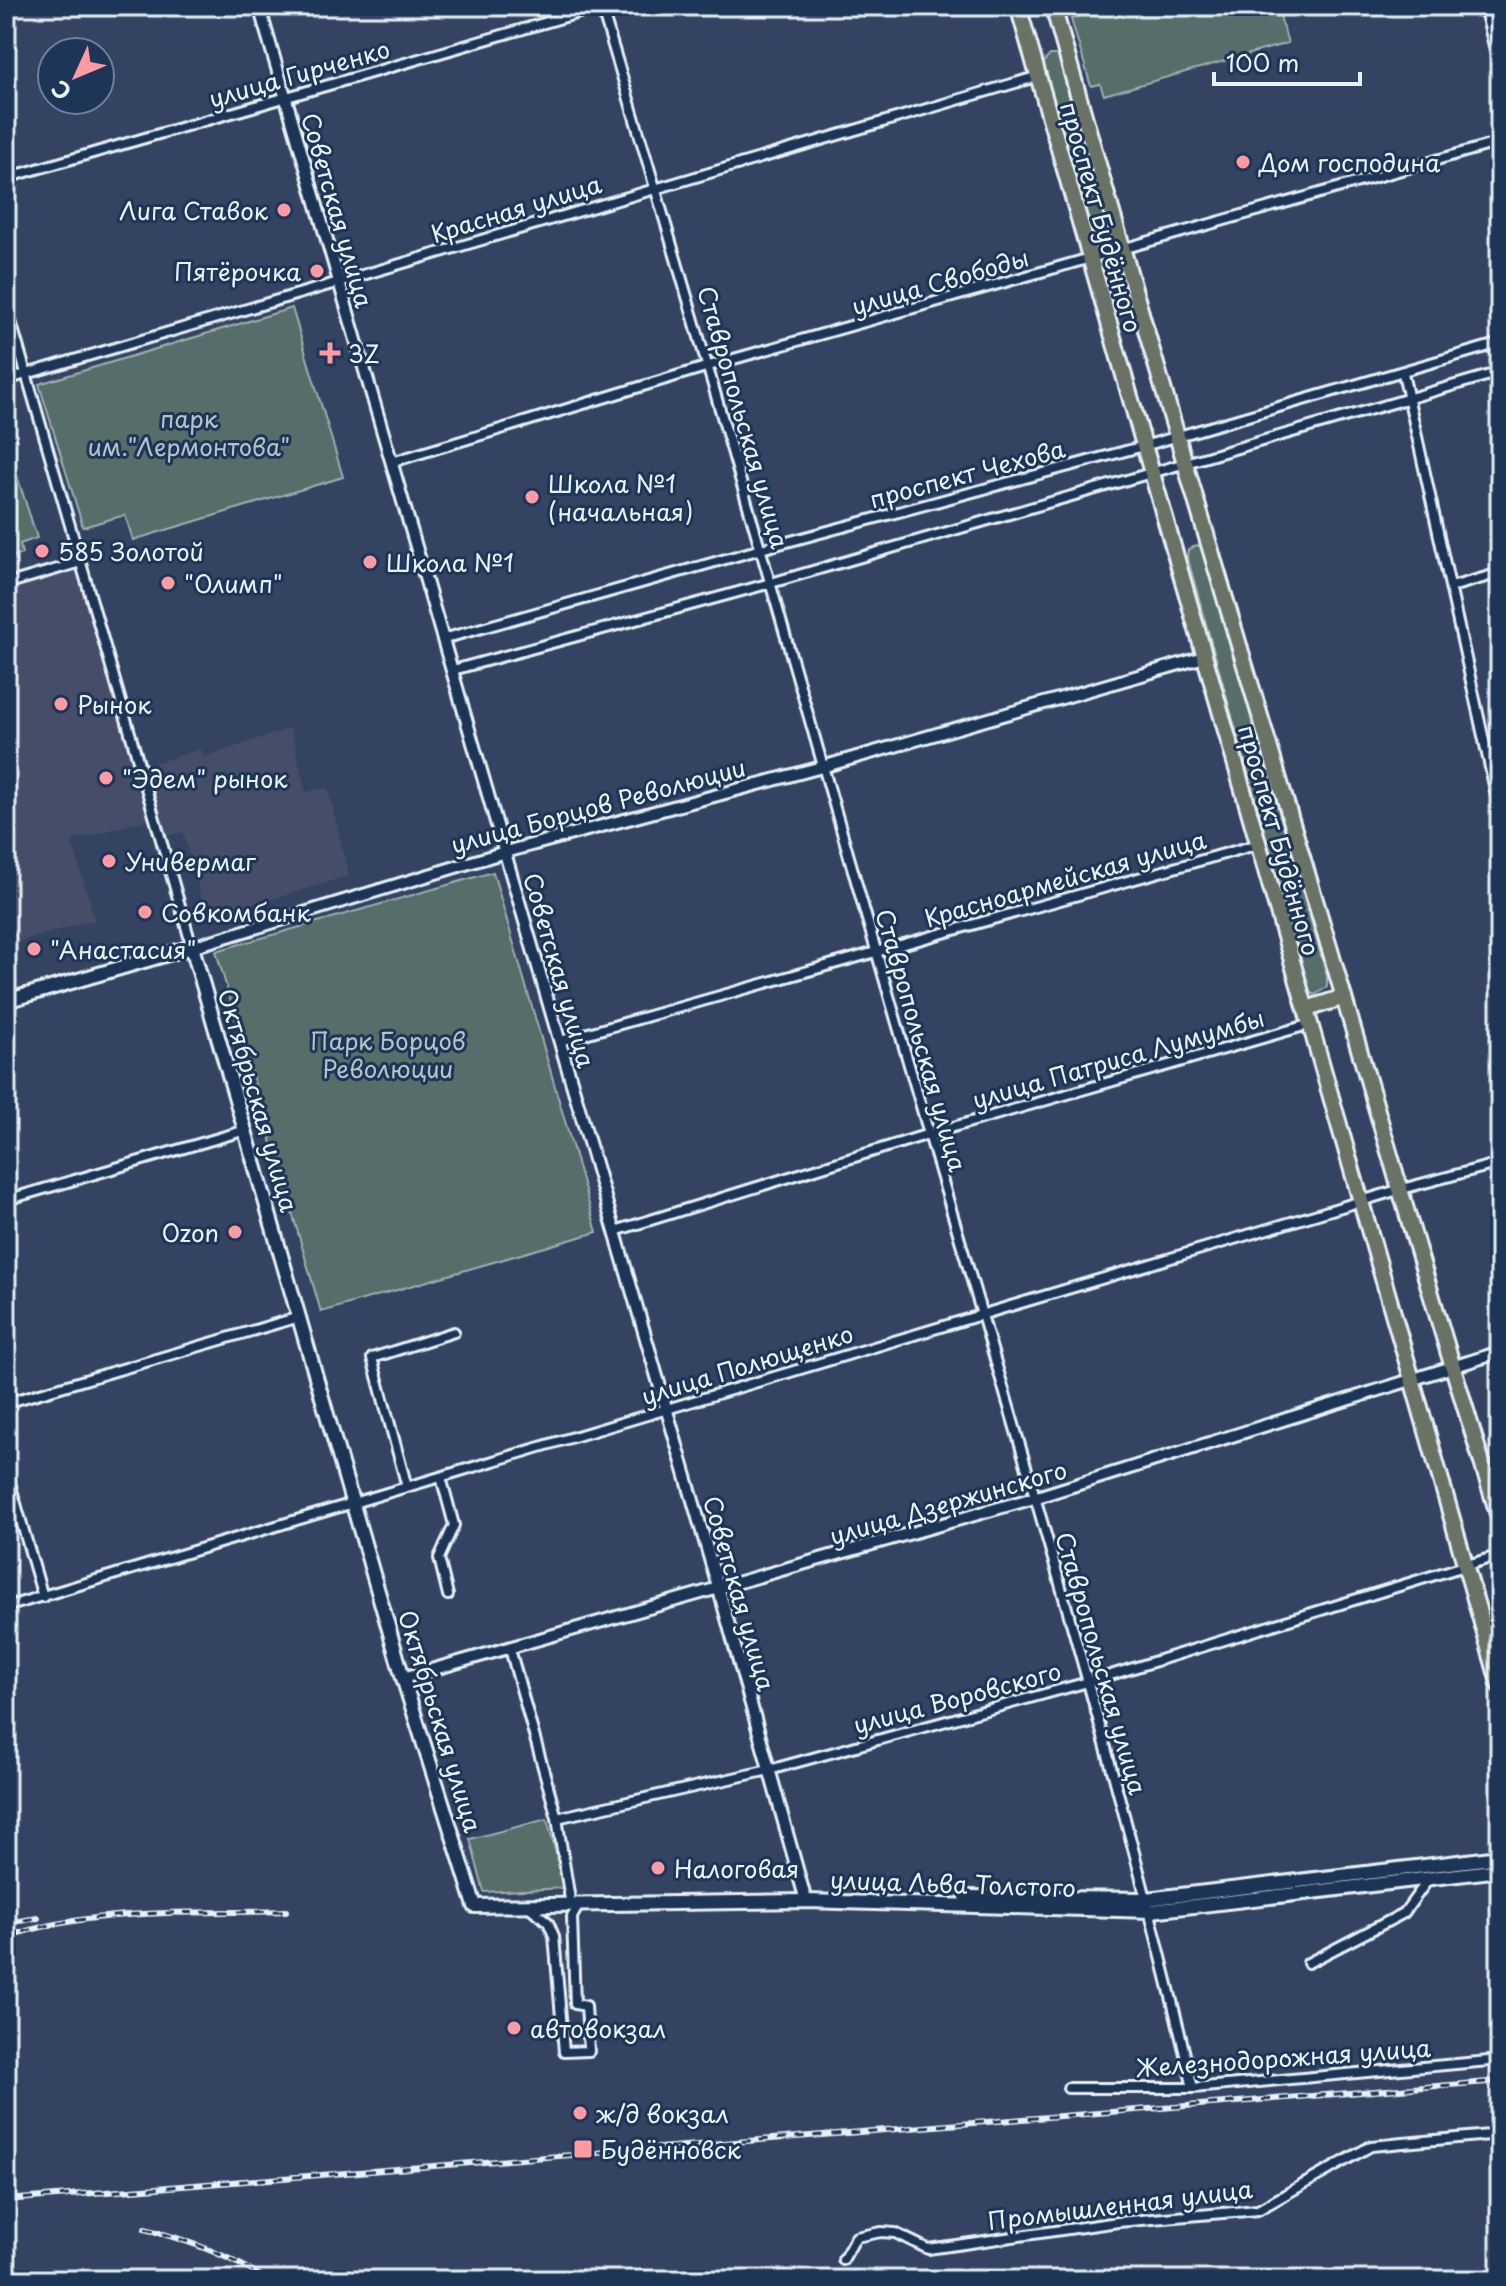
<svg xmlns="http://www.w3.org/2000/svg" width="1506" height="2286" font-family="'Playpen Sans',sans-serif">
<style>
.built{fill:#444d68}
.green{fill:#566d69;stroke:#9fafb0;stroke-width:2}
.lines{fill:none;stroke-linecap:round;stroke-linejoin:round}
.minor-casing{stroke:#e8f1f8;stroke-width:14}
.tertiary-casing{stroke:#e8f1f8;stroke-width:16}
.secondary-casing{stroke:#e8f1f8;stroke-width:18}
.primary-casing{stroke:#e8f1f8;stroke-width:20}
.minor{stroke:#1d3557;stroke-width:8}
.tertiary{stroke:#1d3557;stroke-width:10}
.secondary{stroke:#1d3557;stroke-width:12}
.primary{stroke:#6a7165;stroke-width:14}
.rail-casing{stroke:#e8f1f8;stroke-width:6}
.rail{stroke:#1d3557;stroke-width:3;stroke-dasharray:9;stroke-linecap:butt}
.poi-dot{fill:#ff9aa2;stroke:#1d3557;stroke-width:3}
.labels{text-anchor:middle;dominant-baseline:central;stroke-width:6;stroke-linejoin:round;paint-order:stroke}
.street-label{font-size:24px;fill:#e8f1f8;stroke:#1d3557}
.poi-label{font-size:24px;fill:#e8f1f8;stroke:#1d3557;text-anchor:start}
.park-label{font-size:24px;fill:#b5c3c6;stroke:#1d3557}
</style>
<rect width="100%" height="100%" fill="#344361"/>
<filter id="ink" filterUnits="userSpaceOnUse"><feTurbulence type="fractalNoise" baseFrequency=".0125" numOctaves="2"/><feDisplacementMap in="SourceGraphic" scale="16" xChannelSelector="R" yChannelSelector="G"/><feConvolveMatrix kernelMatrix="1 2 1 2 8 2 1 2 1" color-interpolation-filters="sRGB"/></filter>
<g filter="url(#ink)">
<path class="built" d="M77 569 150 819 72 841 95 920 14 943 6 923V589Z
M291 728 306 792 328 788 349 876 207 919 183 832 166 836 145 766 201 749 204 757Z"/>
<path class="green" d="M1077 6H1299L1300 11 1280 16 1288 43 1104 95 1100 84 1091 86 1071 19 1080 16Z
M1050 55H1059L1064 62 1112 237 1103 246 1093 244 1041 65Z
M292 308 343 477 133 540 125 515 83 527 39 384Z
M6 441 37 538 20 544 22 554 6 559Z
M1197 545 1201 547 1213 583 1327 976V987L1315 995 1310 993 1187 556 1188 550Z
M493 872 597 1232 321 1312 216 951Z
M547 1819 565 1888 484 1892 470 1839Z"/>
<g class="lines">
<defs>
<path id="minor" d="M601 6C711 371 814 737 920 1103 1015 1430 1115 1756 1193 2088
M1484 6 1500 70
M6 178 603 6
M6 304 192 947
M1403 373 1500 813
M6 380 1039 76
M392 462 709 366 1500 142
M6 584 81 562
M1451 587 1500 573
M443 639 761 549 1144 446 1500 343
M453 670 771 583 1500 372
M560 1041 1259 844
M6 1200 246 1130
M615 1231 929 1134 1311 1024
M6 1403 299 1317
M6 1469 43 1597
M441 1477 454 1525 439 1558 448 1595
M407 1487 372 1358 454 1332
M6 1607 1398 1190 1500 1163
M510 1649 557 1818 571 1906
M557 1818 769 1770 1088 1682 1500 1555
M528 1906 548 1922 554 1936 564 2052 589 2051 586 2006 575 2004 572 1917 579 1905
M1308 1963 1404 1913 1428 1880
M1068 2088H1193L1500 2060
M843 2260 856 2237 881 2232 895 2233 928 2249 1118 2222 1258 2210 1371 2146 1500 2134"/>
<path id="tertiary" d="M259 6 719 1590 806 1901
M192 947 505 852 822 767 1204 657
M403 1678 1034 1498 1500 1352"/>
<path id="secondary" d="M6 1001 192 947 403 1678 475 1906 806 1901 1151 1911 1500 1870
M966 1897 1147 1899 1500 1857"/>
<path id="primary" d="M1018 6 1500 1686
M1053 6C1142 322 1236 636 1330 950 1386 1140 1440 1331 1500 1520
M1307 1009 1344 997"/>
</defs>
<use href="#minor" class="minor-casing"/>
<use href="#tertiary" class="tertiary-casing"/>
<use href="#secondary" class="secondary-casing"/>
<use href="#primary" class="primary-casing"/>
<use href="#minor" class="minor"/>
<use href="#tertiary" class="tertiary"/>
<use href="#secondary" class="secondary"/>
<use href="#primary" class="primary"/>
<defs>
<path id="rail" d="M6 1923 38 1918
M6 1937C96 1907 193 1914 286 1911
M6 2200 1500 2081
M145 2229C188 2240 229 2255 267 2280"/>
</defs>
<use href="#rail" class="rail-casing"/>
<use href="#rail" class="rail"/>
</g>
</g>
<g class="poi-dot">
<circle cx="1243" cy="162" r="8"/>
<circle cx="284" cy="210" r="8"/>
<circle cx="317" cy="271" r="8"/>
<path d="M326 341h8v8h8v8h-8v8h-8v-8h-8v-8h8z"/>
<circle cx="532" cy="497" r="8"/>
<circle cx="42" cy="551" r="8"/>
<circle cx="370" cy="562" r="8"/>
<circle cx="168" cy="583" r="8"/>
<circle cx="61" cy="704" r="8"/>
<circle cx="106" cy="778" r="8"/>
<circle cx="109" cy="861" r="8"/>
<circle cx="145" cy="912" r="8"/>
<circle cx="34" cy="949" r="8"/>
<circle cx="235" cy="1232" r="8"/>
<circle cx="658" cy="1868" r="8"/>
<circle cx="514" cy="2028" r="8"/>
<circle cx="580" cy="2113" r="8"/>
<rect x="573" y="2139" width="20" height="20" rx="4"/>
</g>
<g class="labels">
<g class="street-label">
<text transform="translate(299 73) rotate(-16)">улица Гирченко</text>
<text transform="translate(516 208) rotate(-17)">Красная улица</text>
<text transform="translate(338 210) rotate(74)">Советская улица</text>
<text transform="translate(1102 217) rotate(74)">проспект Будённого</text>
<text transform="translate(940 281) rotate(-16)">улица Свободы</text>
<text transform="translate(744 417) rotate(74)">Ставропольская улица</text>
<text transform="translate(967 473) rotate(-15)">проспект Чехова</text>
<text transform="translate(598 805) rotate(-15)">улица Борцов Революции</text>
<text transform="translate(1280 840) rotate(74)">проспект Будённого</text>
<text transform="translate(1065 878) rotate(-16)">Красноармейская улица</text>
<text transform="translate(560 970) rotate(74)">Советская улица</text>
<text transform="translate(922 1040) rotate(74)">Ставропольская улица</text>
<text transform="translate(1118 1058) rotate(-16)">улица Патриса Лумумбы</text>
<text transform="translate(259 1100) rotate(74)">Октябрьская улица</text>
<text transform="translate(747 1364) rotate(-17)">улица Полющенко</text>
<text transform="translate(948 1502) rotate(-16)">улица Дзержинского</text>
<text transform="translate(740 1593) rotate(74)">Советская улица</text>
<text transform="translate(1102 1663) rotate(74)">Ставропольская улица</text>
<text transform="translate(957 1697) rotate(-15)">улица Воровского</text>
<text transform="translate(441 1721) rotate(73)">Октябрьская улица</text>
<text transform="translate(953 1883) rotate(2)">улица Льва Толстого</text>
<text transform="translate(1283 2057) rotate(-4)">Железнодорожная улица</text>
<text transform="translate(1120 2204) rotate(-7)">Промышленная улица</text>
</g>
<g class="poi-label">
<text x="1259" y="162">Дом господина</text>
<text x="268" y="210" text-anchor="end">Лига Ставок</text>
<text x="301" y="271" text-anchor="end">Пятёрочка</text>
<text x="348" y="353">3Z</text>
<text x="548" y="483">Школа №1<tspan x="548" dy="28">(начальная)</tspan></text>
<text x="58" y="551">585 Золотой</text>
<text x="386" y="562">Школа №1</text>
<text x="184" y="583">"Олимп"</text>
<text x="77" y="704">Рынок</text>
<text x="122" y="778">"Эдем" рынок</text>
<text x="125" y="861">Универмаг</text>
<text x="161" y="912">Совкомбанк</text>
<text x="50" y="949">"Анастасия"</text>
<text x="219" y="1232" text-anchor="end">Ozon</text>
<text x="674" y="1868">Налоговая</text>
<text x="530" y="2028">автовокзал</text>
<text x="596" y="2113">ж/д вокзал</text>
<text x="601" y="2149">Будённовск</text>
</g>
<g class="park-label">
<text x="189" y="418">парк<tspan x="189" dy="28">им."Лермонтова"</tspan></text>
<text x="388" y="1040">Парк Борцов<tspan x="388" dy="28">Революции</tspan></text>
</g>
</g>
<rect width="1506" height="2286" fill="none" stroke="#1d3557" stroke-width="32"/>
<rect x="16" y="16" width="1474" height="2254" fill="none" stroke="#e8f1f8" stroke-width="3" filter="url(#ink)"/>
<g transform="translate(76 76) rotate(226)"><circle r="38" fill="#1d3557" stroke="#6e8097" stroke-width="2"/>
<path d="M0-6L14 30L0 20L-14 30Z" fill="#ff9aa2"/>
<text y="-12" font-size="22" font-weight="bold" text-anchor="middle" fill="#e8f1f8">С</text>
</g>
<path d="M1214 72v12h146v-12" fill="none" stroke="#e8f1f8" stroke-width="4"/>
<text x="1226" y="72" font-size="24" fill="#e8f1f8" stroke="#1d3557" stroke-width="6" paint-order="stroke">100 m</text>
</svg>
